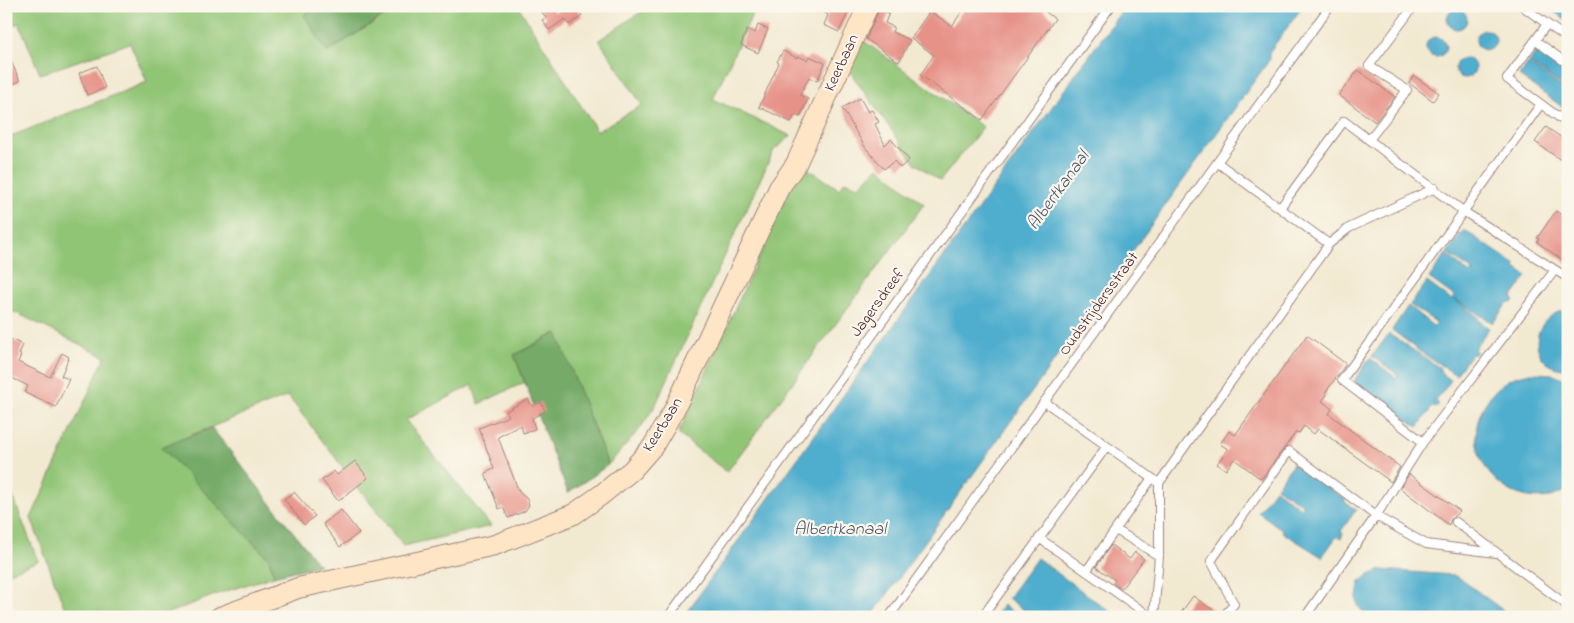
<svg xmlns="http://www.w3.org/2000/svg" width="1574" height="623" font-family="'Indie Flower',sans-serif">
<style>
.green{fill:#91c576;stroke:#6e7250}
.forest{fill:#74aa67;stroke:#5f6449}
.water{fill:#4faece;stroke:#4c667c}
.building{fill:#e79288}
.lines{fill:none;stroke-linecap:round;stroke-linejoin:round}
.lane-casing{stroke:#9e847e;stroke-width:10}
.secondary-casing{stroke:#9e847e;stroke-width:22}
.lane{stroke:#fff;stroke-width:8}
.secondary{stroke:#fde5c5;stroke-width:20}
.labels{text-anchor:middle;dominant-baseline:central;stroke-width:4.5;stroke-linejoin:round;paint-order:stroke}
.street-label{font-size:16px;fill:#4a1f2b;stroke:#fbf7ec}
.water-label{font-size:18px;font-style:italic;fill:#4c586c;stroke:#fbf7ec}
</style>
<rect width="100%" height="100%" fill="#fbf7ec"/>
<filter id="ink" filterUnits="userSpaceOnUse"><feTurbulence type="fractalNoise" baseFrequency=".02" numOctaves="2"/><feDisplacementMap in="SourceGraphic" scale="10" xChannelSelector="R" yChannelSelector="G"/><feConvolveMatrix kernelMatrix="1 2 1 2 8 2 1 2 1" color-interpolation-filters="sRGB"/></filter>
<filter id="wash" filterUnits="userSpaceOnUse"><feTurbulence type="fractalNoise" baseFrequency=".0096" numOctaves="4" result="noise"/><feDisplacementMap in="SourceGraphic" scale="20" xChannelSelector="R" yChannelSelector="G"/><feGaussianBlur stdDeviation="1.12" result="paint"/><feColorMatrix in="noise" values="0 0 0 0 0 0 0 0 0 0 0 0 0 0 0 0 0 1.4 0 .05"/><feComposite in="paint" operator="in"/></filter>
<g filter="url(#wash)">
<rect width="100%" height="100%" fill="#f2e9d1"/>
<path class="green" d="M6 6H318L305 15 328 52 399 6H518L597 131 642 105 599 40 650 6H756L713 99 791 136 774 150 655 406 639 430 608 465 556 333 514 355 525 382 479 404 472 385 406 420 491 526 403 546 288 396 162 447 269 559 274 576 220 593 158 617H68L31 518 105 357 17 313 6 309V138L147 82 130 43 40 74 19 23 6 28Z
M861 39 983 127 940 181 915 163 847 68Z
M801 164 839 189 845 181 859 186 878 167 924 204 727 472 678 434Z
M6 479 38 561 6 574Z"/>
<path class="forest" d="M318 6H399L327 52 304 15Z
M557 333 608 465 568 493 514 355Z
M212 428 319 565 274 576 269 559 161 447Z"/>
<path class="water" d="M1125 6H1303L1270 51V59L871 617H683Z
M1546 6H1568V21Z
M1447 19a10 10 0 1 1 20 0a10 10 0 1 1-20 0Z
M1476 40a10 10 0 1 1 20 0a10 10 0 1 1-20 0Z
M1426 47a10 10 0 1 1 20 0a10 10 0 1 1-20 0Z
M1539 49 1568 70V90L1529 62Z
M1455 68a10 10 0 1 1 20 0a10 10 0 1 1-20 0Z
M1528 63 1568 92V111L1519 76Z
M1464 230 1516 265 1515 268 1527 276 1512 297 1514 300 1512 303 1508 302 1493 323 1454 299 1478 317V320L1489 328 1474 349 1477 352 1474 355 1471 354 1456 375 1416 349V348L1392 330 1408 306 1433 326 1436 325V322L1410 305 1427 282 1451 300 1453 298 1454 296 1429 278 1446 254 1470 274 1473 273 1472 270 1447 253Z
M1561 311H1568V369C1532 371 1525 324 1561 311Z
M1389 334 1440 368V372L1451 380 1436 401 1439 404 1436 407 1433 406 1418 427 1378 401V400L1354 381 1370 358 1395 377H1398L1397 374 1372 356Z
M1531 373 1552 374 1568 380V490C1562 492 1556 496 1550 497 1494 506 1455 443 1489 398 1495 390 1503 382 1512 378 1518 376 1525 374 1531 373Z
M1293 464 1345 499V502L1356 510 1341 531 1343 534 1341 538 1337 536 1322 557 1282 532 1283 530 1258 512 1275 489 1300 508 1302 507V504L1276 487Z
M1037 558 1117 617H1033L1008 598Z
M1381 570 1453 575 1461 579 1512 617H1369C1353 605 1357 601 1359 583L1369 575Z
M1003 605 1019 617H994Z"/>
<g id="blocks">
<path class="building" d="M538 6H551L555 12 563 6H575L582 16 569 25 565 19 549 30 542 20 546 18Z
M812 6H851L839 32 824 25 828 15Z
M966 6H1038L1055 19 982 120 920 75 934 55 911 38 930 11 952 26Z
M879 9 889 13 885 23 894 27 892 32 910 40 899 62 866 39Z
M758 25 768 29 758 53 741 45 747 29 755 33Z
M6 50 20 81 6 87Z
M783 51 797 58 798 56 807 60 809 56 825 63 817 81 809 77 800 95 808 99 800 117 795 115 791 122 759 107 779 63 777 62Z
M97 66 105 88 87 95 79 73Z
M1358 70 1395 97 1375 122 1339 95Z
M1414 76 1439 93 1433 101 1409 83Z
M860 98 868 112 872 110 879 122 875 124 885 145 891 139 909 160 900 168 894 161 884 169 865 147 842 108Z
M1546 127 1568 142V165L1535 142Z
M1556 211 1568 219V264L1537 242 1539 239 1537 238Z
M1307 335 1346 364 1325 393 1327 395 1322 401 1332 409 1329 414 1400 467 1391 482 1318 429 1314 434 1304 426 1299 433 1296 432 1261 479 1234 459 1226 470 1217 464 1228 449 1220 444 1229 431 1235 435Z
M6 337 23 345 19 354 21 355 18 362 50 377 62 353 69 357 61 376 69 379 56 407 25 393 28 386 10 377 6 385Z
M528 399 532 406 541 402 545 411 532 418 535 429 523 433 521 425 498 437 519 492 527 499 529 505 525 511 508 518 503 507 499 509 485 473 494 469 479 428 509 416 506 411Z
M355 461 368 478 338 501 322 480 334 471 337 475Z
M1409 474 1460 511 1451 519 1449 525 1400 488Z
M294 492 315 516 304 525 284 499Z
M341 510 359 533 340 547 323 524Z
M1111 545 1130 559 1135 552 1144 559 1121 589 1113 583 1115 580 1096 567Z
M1193 596 1213 610 1208 617H1178Z"/>
</g>
</g>
<g filter="url(#ink)">
<use href="#blocks" fill-opacity="0" stroke="#9e847e" stroke-width="1"/>
<g class="lines">
<defs>
<path id="lane" d="M1522 6 1568 39
M1547 24 1507 79 1568 124
M1536 41 1568 64
M1369 140 1407 90 1369 66 1414 6
M1218 163 1329 244
M1280 208 1344 121 1463 211 1568 278
M1045 402 1152 478
M1423 442 1342 380 1541 104
M1456 522 1568 606
M1116 530 1159 556
M1039 538 1151 617
M1087 570 1152 478 1159 483 1329 244 1349 228 1435 188
M668 617 1111 6
M889 617 1330 6
M982 617 1107 446
M1154 617 1159 556V483
M1223 617 1234 604 1211 561 1289 451 1376 516 1426 544 1496 553
M1305 617 1376 516 1423 442 1555 270"/>
<path id="secondary" d="M220 617 298 588 495 545 574 514 601 495 632 470 653 446 674 410 779 188 796 164 868 6"/>
</defs>
<use href="#lane" class="lane-casing"/>
<use href="#secondary" class="secondary-casing"/>
<use href="#lane" class="lane"/>
<use href="#secondary" class="secondary"/>
</g>
</g>
<g class="labels">
<g class="street-label">
<text transform="translate(842 63) rotate(-65)">Keerbaan</text>
<text transform="translate(878 303) rotate(-54)">Jagersdreef</text>
<text transform="translate(1099 304) rotate(-54)">Oudstrijdersstraat</text>
<text transform="translate(663 425) rotate(-58)">Keerbaan</text>
</g>
<g class="water-label">
<text transform="translate(1059 191) rotate(-54)">Albertkanaal</text>
<text x="840" y="530">Albertkanaal</text>
</g>
</g>
<rect width="1574" height="623" fill="none" stroke="#fbf7ec" stroke-width="25"/>
</svg>
